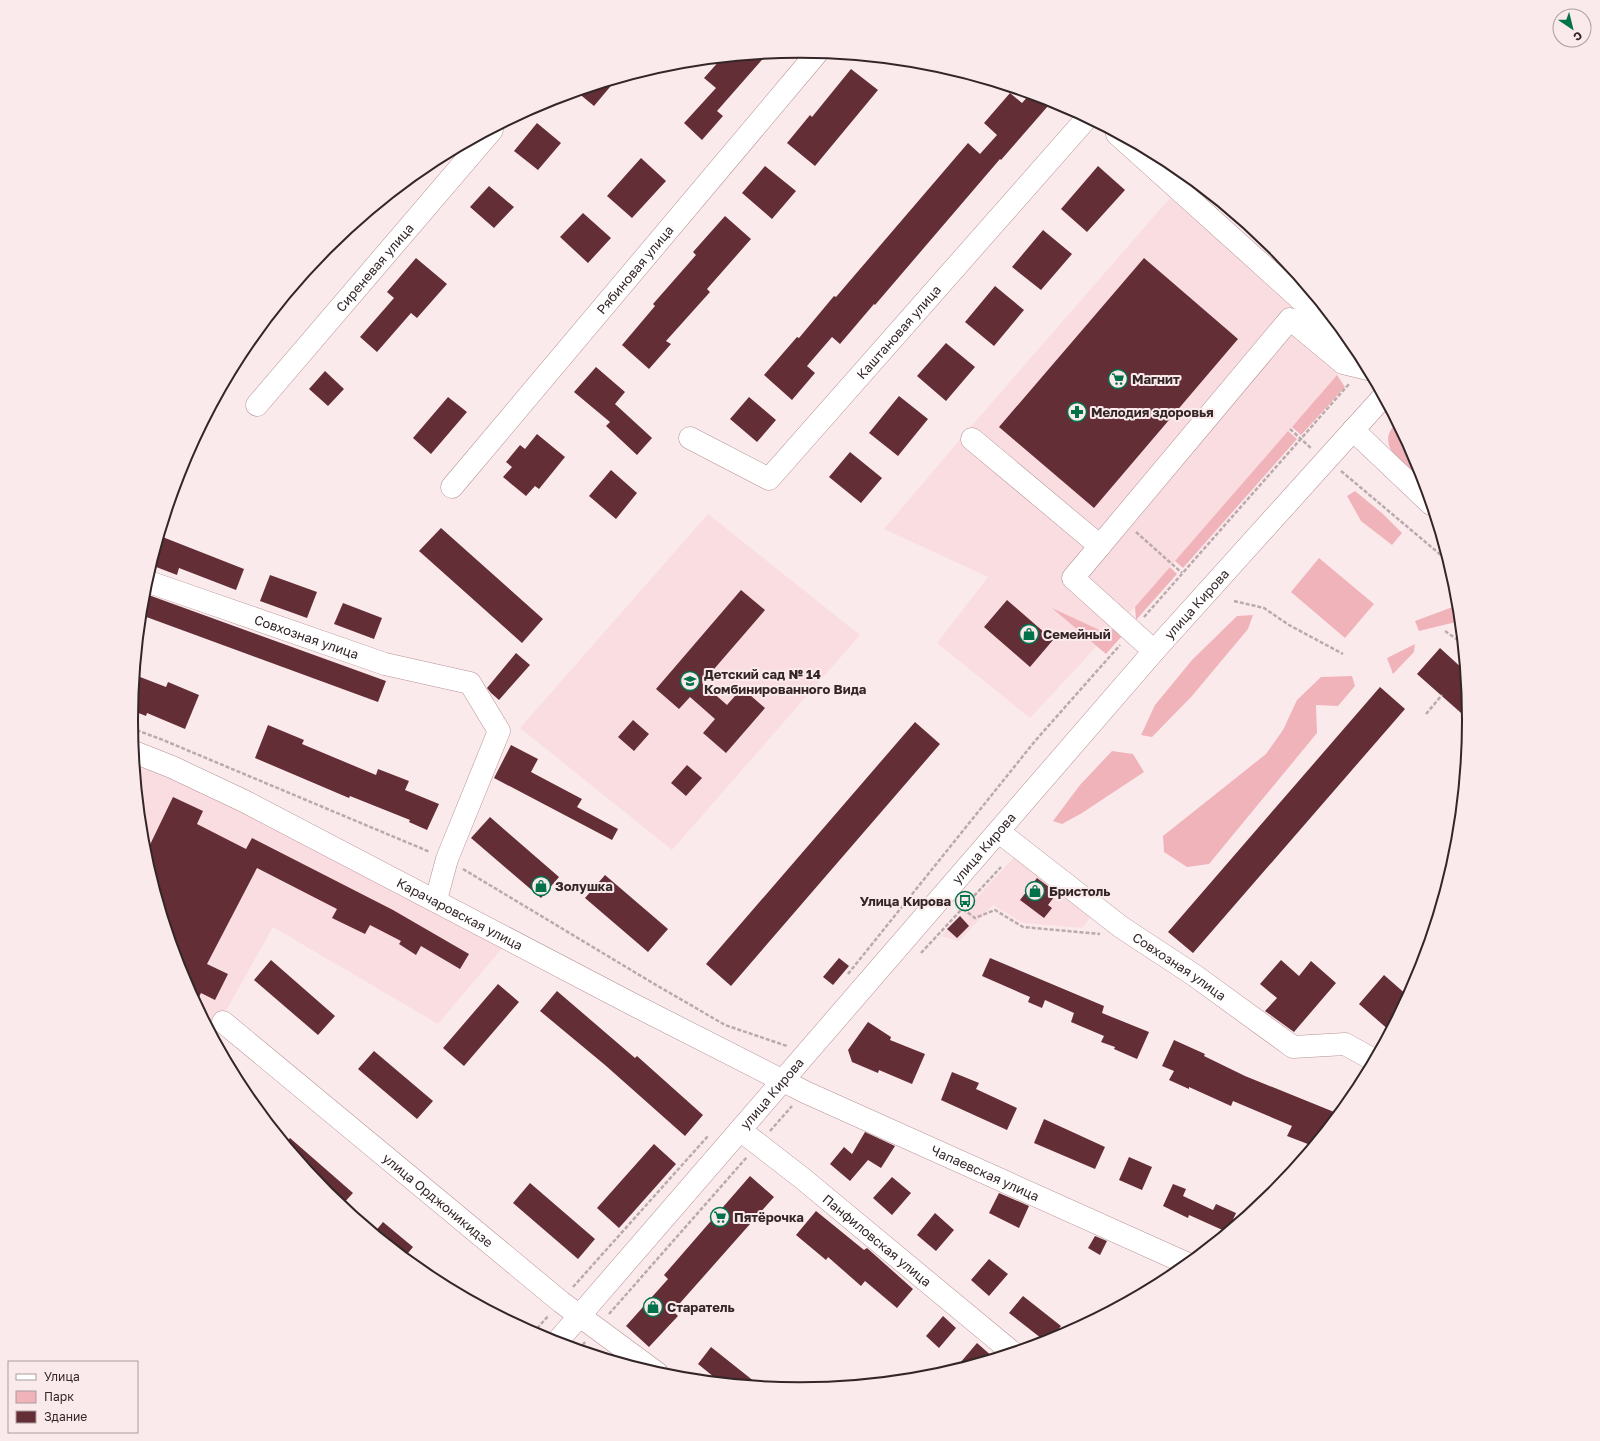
<svg xmlns="http://www.w3.org/2000/svg" width="1600" height="1441" font-family="'Golos Text',sans-serif">
<style>
.built{fill:#fadde0}
.green{fill:#f0b3ba}
.building{fill:#642e37}
.lines{fill:none;stroke-linecap:round;stroke-linejoin:round}
.minor-casing{stroke:#b69195;stroke-width:23}
.path{stroke:#baaaac;stroke-width:2.5;stroke-dasharray:4 2;stroke-linecap:butt}
.minor{stroke:#fff;stroke-width:22}
.labels{text-anchor:middle;dominant-baseline:central;stroke-width:4;stroke-linejoin:round;paint-order:stroke}
.street-label{font-size:13px;fill:#342627;stroke:#fbeaec}
.poi-label{font-size:13px;font-weight:bold;fill:#342627;stroke:#fbeaec;text-anchor:start}
.rim{fill:none;stroke:#342627;stroke-width:2}
</style>
<rect width="100%" height="100%" fill="#fbeaec"/>
<path class="built" d="M1170 198 1346 354 1337 375 1292 427 1135 607 1113 629 1030 718 937 643 988 577 884 529 974 423Z
M708 514 860 635 672 850 520 728Z
M134 761 166 772 504 946 438 1024 273 927 227 1009 206 1023 181 976 143 851Z
M1018 853 1094 913 1082 928 1023 923 993 905 959 941 941 936Z"/>
<path class="green" d="M1337 375 1345 387 1301 435 1292 427Z
M1397 423 1419 465 1424 483C1409 470 1371 445 1397 423Z
M1288 431 1297 439 1183 568 1175 561Z
M1355 491 1383 514 1402 533 1392 545 1361 521 1347 496Z
M1319 558 1374 604 1345 638 1291 592Z
M1170 567 1177 574 1136 620 1135 607Z
M1458 605 1460 621 1419 631 1415 621Z
M1052 608 1108 634 1113 629 1122 636 1106 654Z
M1253 615 1248 629 1192 696 1152 737 1141 735 1155 705 1192 660 1237 616Z
M1415 644 1414 652 1393 674 1387 658Z
M1352 676 1355 686 1338 706 1316 705 1317 733 1209 864 1187 867 1164 852 1163 836 1266 754 1283 730 1297 700 1321 677Z
M1112 751 1133 754 1144 772 1082 813 1062 824 1053 821 1080 785Z"/>
<path class="building" d="M767 54 717 111 723 116 702 140 684 123 716 88 704 78 721 59Z
M851 69 878 90 815 166 787 143 810 115 812 117Z
M615 81 594 106 577 92Z
M1010 93 1022 103 1030 94 1038 96 1048 106 1001 160 1000 159 875 305 874 304 840 344 832 337 807 366 815 373 792 400 764 375 797 337 799 338 834 296 836 297 968 143 980 154 997 135 984 123Z
M537 123 561 143 538 170 514 151Z
M641 158 666 181 632 218 607 196Z
M765 166 796 191 772 219 742 193Z
M1098 166 1125 190 1087 232 1061 209Z
M489 186 514 207 494 228 470 207Z
M583 213 611 238 588 263 560 237Z
M725 216 751 239 707 289 710 292 666 341 671 344 649 369 622 345 655 306 653 304 696 255 693 252Z
M1043 230 1072 254 1041 290 1012 267Z
M416 258 447 284 417 318 411 313 377 352 360 337 394 298 387 292Z
M1144 258 1238 339 1094 508 999 427Z
M995 286 1024 310 994 346 965 322Z
M946 343 975 367 946 401 917 376Z
M596 367 625 392 615 404 652 438 637 455 606 426 610 422 574 392Z
M325 371 344 389 328 406 309 389Z
M899 396 928 419 898 456 869 433Z
M448 397 467 412 431 454 413 438Z
M749 397 776 420 757 442 730 419Z
M537 434 565 457 539 489 535 486 526 496 503 477 512 467 506 462 520 445 525 449Z
M850 452 882 478 861 503 829 477Z
M611 470 637 493 616 519 589 496Z
M441 528 543 619 522 643 419 551Z
M160 536 244 569 236 590 179 568 177 575 151 565Z
M270 575 317 592 307 618 260 601Z
M741 590 765 610 702 683 727 705 742 688 765 708 726 753 703 733 715 719 690 697 679 709 656 689Z
M143 593 386 681 378 702 141 615Z
M1007 600 1053 640 1030 667 984 627Z
M343 603 382 618 374 639 334 624Z
M1440 648 1464 670 1469 720 1417 674Z
M516 653 530 665 499 700 491 693 487 688Z
M135 675 166 687 168 682 199 695 185 729 147 713 146 716 131 710Z
M1380 687 1405 709 1193 953 1168 932Z
M633 720 649 734 634 751 618 737Z
M915 722 940 744 731 986 706 964Z
M268 725 304 740 302 744 376 775 378 769 409 781 405 790 439 804 427 830 409 822 410 820 350 796 349 798 255 758Z
M511 745 538 759 531 772 582 799 577 807 618 829 612 840 494 778Z
M687 765 702 778 686 796 671 783Z
M173 797 203 811 197 824 246 849 252 838 393 910 469 954 460 969 421 946 416 955 399 944 401 941 370 925 365 934 332 918 337 909 257 868 207 964 228 974 215 1000 201 993 196 1003 181 976 145 855Z
M490 817 559 877 541 898 471 838Z
M605 875 668 929 648 952 585 898Z
M1037 878 1057 893 1048 905 1052 908 1044 918 1020 900Z
M960 916 969 926 957 938 947 929Z
M839 958 849 966 833 985 823 977Z
M990 958 1104 1006 1102 1013 1149 1032 1137 1059 1114 1049 1115 1047 1101 1042 1104 1036 1071 1022 1074 1013 1045 1000 1042 1008 1028 1002 1030 997 982 976Z
M271 960 335 1016 318 1035 254 980Z
M1281 960 1299 976 1311 961 1336 983 1294 1032 1265 1011 1277 998 1260 984Z
M1384 975 1408 996 1390 1031 1359 1004Z
M498 984 519 1002 464 1066 443 1048Z
M557 991 635 1058 637 1056 703 1115 685 1136 605 1065 540 1011Z
M868 1022 891 1037 890 1040 925 1054 912 1084 879 1070 878 1073 852 1062 848 1050Z
M1174 1040 1205 1054 1204 1056 1245 1076 1339 1114 1313 1146 1287 1136 1292 1126 1233 1101 1231 1106 1189 1087V1089L1169 1080 1174 1071 1162 1066Z
M374 1051 433 1101 417 1119 358 1069Z
M952 1072 979 1083 976 1089 1017 1108 1007 1130 941 1100Z
M1044 1119 1105 1147 1095 1169 1034 1143Z
M865 1132 895 1146 881 1168 868 1160 850 1181 830 1164 844 1147 852 1154Z
M290 1138 353 1193 341 1206 326 1194 285 1143Z
M654 1144 676 1164 619 1228 597 1208Z
M1129 1157 1152 1167 1142 1190 1119 1180Z
M750 1176 774 1197 673 1311 678 1316 649 1347 626 1326 668 1279 664 1275Z
M892 1177 911 1193 892 1215 873 1198Z
M530 1183 595 1239 578 1259 513 1203Z
M1173 1184 1186 1189 1183 1196 1213 1210 1216 1204 1236 1213 1228 1231 1227 1232 1189 1215 1188 1218 1163 1206Z
M999 1193 1029 1206 1019 1228 989 1213Z
M816 1211 864 1250 867 1248 913 1289 897 1308 865 1281 861 1286 828 1257 826 1260 796 1235Z
M935 1213 954 1230 936 1251 917 1235Z
M383 1222 413 1247 404 1258 374 1233Z
M1095 1236 1107 1241 1100 1255 1088 1248Z
M989 1259 1008 1274 989 1296 971 1280Z
M1023 1296 1061 1326 1049 1341 1046 1342 1009 1313Z
M943 1316 956 1328 939 1348 926 1336Z
M977 1343 994 1358 954 1370Z
M711 1347 760 1386 720 1382 698 1364Z"/>
<g class="lines">
<defs>
<g id="minor">
<path d="M1117 134 1359 352"/>
<path id="s1" d="M257 405 492 130"/>
<path d="M1353 430 1431 504"/>
<path id="s2" d="M690 438 769 479 1087 118"/>
<path d="M972 439 1100 546"/>
<path id="s3" d="M452 487 817 53"/>
<path id="s4" d="M146 581 385 664 470 683 499 731 447 859 436 900"/>
<path d="M1154 651 1073 578 1290 319 1343 363 1368 369"/>
<path id="s5" d="M134 752 172 767 244 801 634 1005 805 1092 1188 1264"/>
<path id="s6" d="M999 832 1121 927 1194 975 1293 1047 1345 1044 1374 1060"/>
<path id="s7" d="M223 1022 561 1302 657 1373"/>
<path id="s8" d="M740 1130 802 1178 1012 1352"/>
<path id="s9" d="M556 1343 1154 651 1383 397"/>
</g>
</defs>
<use href="#minor" class="minor-casing"/>
<path class="path" d="M1290 429 1312 449
M1341 471 1448 561
M1136 532 1182 573
M1234 601 1264 608 1289 625 1343 654
M1144 617 1349 384
M1445 631 1462 643
M1426 714 1442 695
M131 728 163 740 430 852
M463 869 651 982 725 1025 787 1046
M963 909 975 918 995 910 1023 927 1100 934
M921 953 1001 867
M848 974 1035 741 1120 645
M770 1131 792 1106
M573 1287 708 1136
M609 1314 747 1157
M533 1333 549 1315
M579 1350 585 1342"/>
<use href="#minor" class="minor"/>
</g>
<defs>
<symbol id="supermarket-ring" viewBox="-11 -11 22 22"><circle r="9.5" fill="#fbeaec" stroke="#02724b" stroke-width="1.5"/><path d="M-6-5.5h2.5l.6 2H6L4.5 2H-2.5L-4.4-4H-6ZM-1.5 3.2a1.3 1.3 0 1 0 .1 0ZM3 3.2a1.3 1.3 0 1 0 .1 0Z" fill="#02724b"/></symbol>
<symbol id="pharmacy-ring" viewBox="-11 -11 22 22"><circle r="9.5" fill="#fbeaec" stroke="#02724b" stroke-width="1.5"/><path d="M-2-6h4v4h4v4h-4v4h-4v-4h-4v-4h4Z" fill="#02724b"/></symbol>
<symbol id="shop-ring" viewBox="-11 -11 22 22"><circle r="9.5" fill="#fbeaec" stroke="#02724b" stroke-width="1.5"/><path d="M-5-2.5h2.3a2.7 3.5 0 0 1 5.4 0H5L5.5 6h-11ZM-1.5-2.5h3a1.5 2.3 0 0 0-3 0Z" fill="#02724b"/></symbol>
<symbol id="school-ring" viewBox="-11 -11 22 22"><circle r="9.5" fill="#fbeaec" stroke="#02724b" stroke-width="1.5"/><path d="M0-5L7-2L0 1L-7-2ZM-4 1L0 2.5L4 1V4Q0 6-4 4Z" fill="#02724b"/></symbol>
<symbol id="bus-ring" viewBox="-11 -11 22 22"><circle r="9.5" fill="#fbeaec" stroke="#02724b" stroke-width="1.5"/><path d="M-5-6H5V4H4V6H2V4H-2V6H-4V4H-5ZM-3.5-4V0h7V-4ZM-3.5 1.2v1.5H-2V1.2ZM2 1.2v1.5H3.5V1.2Z" fill="#02724b"/></symbol>
</defs>
<g fill-rule="evenodd">
<use href="#supermarket-ring" x="1107" y="368" width="22" height="22"/>
<use href="#pharmacy-ring" x="1066" y="401" width="22" height="22"/>
<use href="#shop-ring" x="1018" y="623" width="22" height="22"/>
<use href="#school-ring" x="679" y="670" width="22" height="22"/>
<use href="#shop-ring" x="530" y="875" width="22" height="22"/>
<use href="#shop-ring" x="1024" y="880" width="22" height="22"/>
<use href="#bus-ring" x="954" y="890" width="22" height="22"/>
<use href="#supermarket-ring" x="709" y="1206" width="22" height="22"/>
<use href="#shop-ring" x="642" y="1296" width="22" height="22"/>
</g>
<g class="labels">
<g class="street-label">
<text stroke="none"><textPath href="#s1" startOffset="181">Сиреневая улица</textPath></text>
<text stroke="none"><textPath href="#s3" startOffset="284">Рябиновая улица</textPath></text>
<text stroke="none"><textPath href="#s2" startOffset="285">Каштановая улица</textPath></text>
<text stroke="none"><textPath href="#s9" startOffset="978">улица Кирова</textPath></text>
<text stroke="none"><textPath href="#s4" startOffset="170">Совхозная улица</textPath></text>
<text stroke="none"><textPath href="#s9" startOffset="654">улица Кирова</textPath></text>
<text stroke="none"><textPath href="#s5" startOffset="364">Карачаровская улица</textPath></text>
<text stroke="none"><textPath href="#s6" startOffset="225">Совхозная улица</textPath></text>
<text stroke="none"><textPath href="#s9" startOffset="330">улица Кирова</textPath></text>
<text stroke="none"><textPath href="#s5" startOffset="950">Чапаевская улица</textPath></text>
<text stroke="none"><textPath href="#s7" startOffset="279">улица Орджоникидзе</textPath></text>
<text stroke="none"><textPath href="#s8" startOffset="176">Панфиловская улица</textPath></text>
</g>
<g class="poi-label">
<text x="1132" y="379">Магнит</text>
<text x="1091" y="412">Мелодия здоровья</text>
<text x="1043" y="634">Семейный</text>
<text x="704" y="674">Детский сад № 14<tspan x="704" dy="15">Комбинированного Вида</tspan></text>
<text x="555" y="886">Золушка</text>
<text x="1049" y="891">Бристоль</text>
<text x="951" y="901" text-anchor="end">Улица Кирова</text>
<text x="734" y="1217">Пятёрочка</text>
<text x="667" y="1307">Старатель</text>
</g>
</g>
<path d="M0 0H1600V1441H0ZM138 720a662 662 0 1 1 1324 0a662 662 0 1 1-1324 0Z" fill="#fbeaec" fill-rule="evenodd"/>
<path class="rim" d="M138 720a662 662 0 1 1 1324 0a662 662 0 1 1-1324 0Z"/>
<rect x="8" y="1361" width="130" height="72" fill="#fbeaec" stroke="#ab9c9d"/>
<rect x="16" y="1374" width="20" height="6" fill="#ffffff" stroke="#ab9c9d"/>
<text x="44" y="1381" font-size="12" fill="#342627">Улица</text>
<rect x="16" y="1391" width="20" height="12" fill="#f0b3ba" stroke="#ab9c9d"/>
<text x="44" y="1401" font-size="12" fill="#342627">Парк</text>
<rect x="16" y="1411" width="20" height="12" fill="#642e37" stroke="#ab9c9d"/>
<text x="44" y="1421" font-size="12" fill="#342627">Здание</text>
<g transform="translate(1572 28) rotate(145)"><circle r="19" fill="#fbeaec" stroke="#ab9c9d"/>
<path d="M0-3L7 15L0 10L-7 15Z" fill="#02724b"/>
<text y="-6" font-size="11" font-weight="bold" text-anchor="middle" fill="#342627">С</text>
</g>
</svg>
